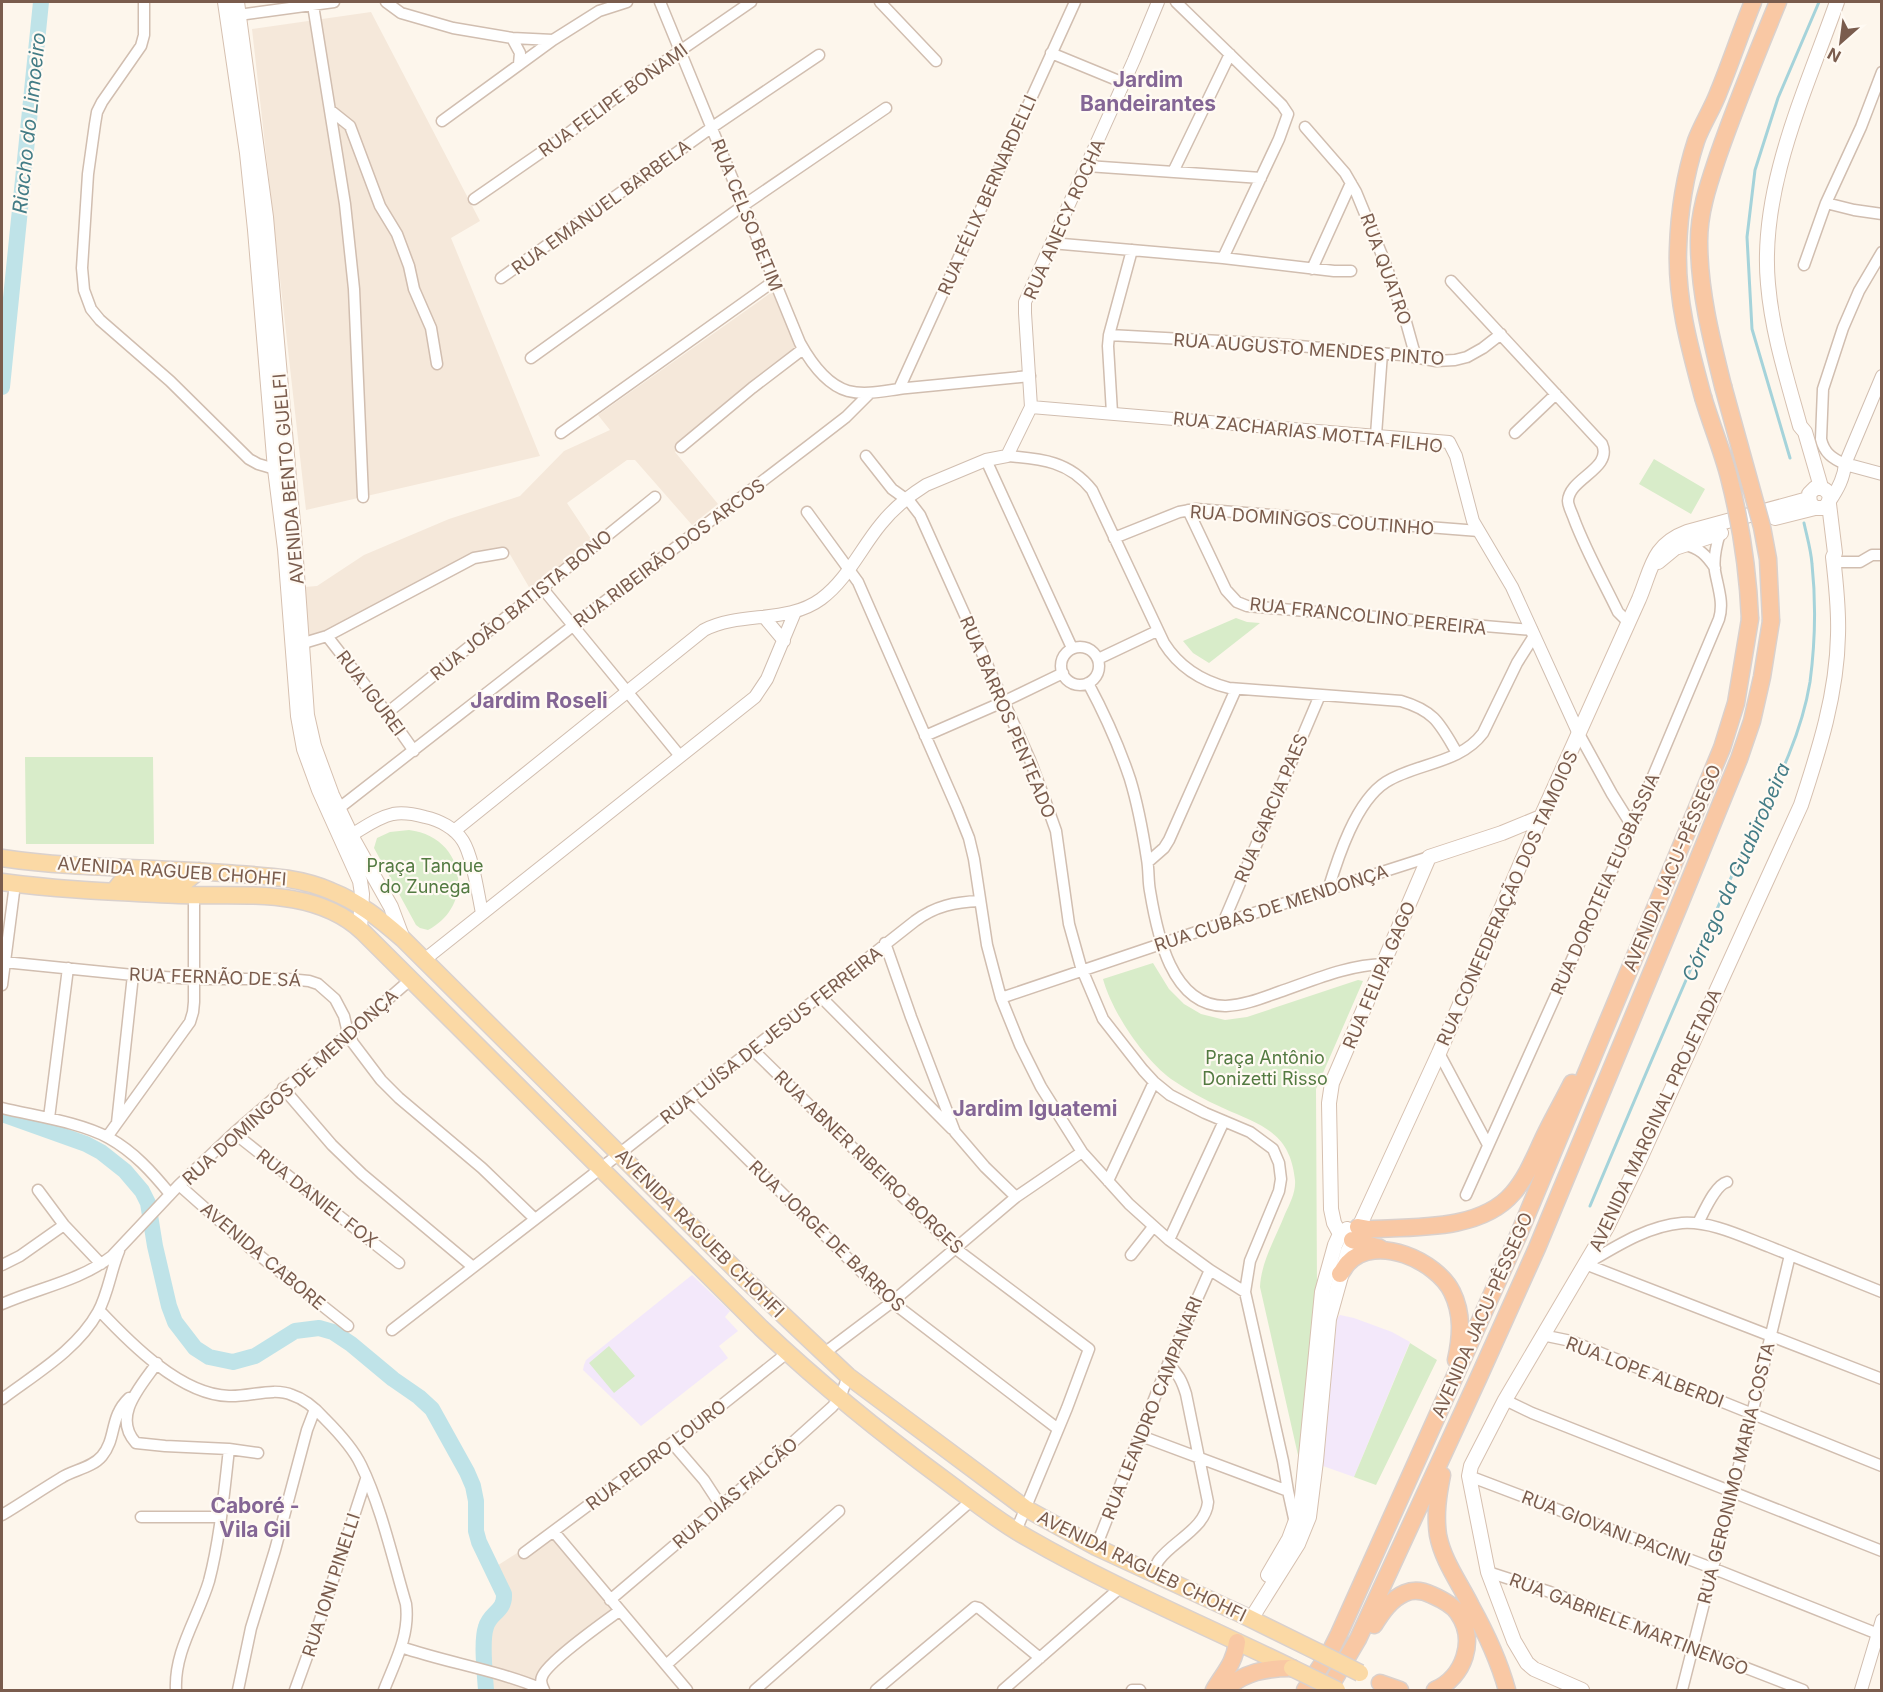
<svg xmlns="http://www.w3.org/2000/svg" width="1883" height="1692" font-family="Inter,sans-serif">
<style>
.residential{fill:#f5e8da}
.education{fill:#f3e8fa}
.green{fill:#d8ecc9}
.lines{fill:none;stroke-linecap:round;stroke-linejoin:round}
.stream{stroke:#a5d3da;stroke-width:3}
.river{stroke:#bfe3e8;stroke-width:16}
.minor-casing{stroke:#d1beb0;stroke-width:13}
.tertiary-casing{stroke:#d1beb0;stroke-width:14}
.secondary-casing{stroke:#d6c0b0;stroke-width:16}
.primary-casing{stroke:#dad1cd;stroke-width:19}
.trunk-casing{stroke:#dad1cd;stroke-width:19}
.minor{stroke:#fff;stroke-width:10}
.tertiary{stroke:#fff;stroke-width:12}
.secondary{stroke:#fff;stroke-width:14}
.primary{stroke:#fbd9a5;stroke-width:16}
.trunk{stroke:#f9c8a4;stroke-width:16}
.primary-bridge-casing{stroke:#dad1cd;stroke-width:19;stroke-linecap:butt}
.trunk-bridge-casing{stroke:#dad1cd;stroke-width:19;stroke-linecap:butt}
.primary-bridge{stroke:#fbd9a5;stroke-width:16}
.trunk-bridge{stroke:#f9c8a4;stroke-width:16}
.labels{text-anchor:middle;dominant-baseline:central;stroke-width:4.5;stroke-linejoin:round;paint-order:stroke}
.street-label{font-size:18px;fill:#7a5c4d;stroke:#fffaf3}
.park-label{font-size:18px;fill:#537a41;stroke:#fffaf3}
.water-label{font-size:20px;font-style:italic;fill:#437c86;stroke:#fffaf3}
.quarter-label{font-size:21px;font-weight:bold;fill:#846695;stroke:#fffaf3}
</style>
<rect width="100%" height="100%" fill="#fdf6ec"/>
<path class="residential" d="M371 12 480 221 451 238 540 456 306 510 252 29Z
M772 292 796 348 675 452 718 504 692 525 635 460H627L567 503 593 542 533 594 508 551 473 555 306 640 305 587 317 586 364 555 449 519 520 496 564 451 610 430 598 415Z
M552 1531 612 1609 564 1647 536 1690H487L486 1627 504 1602 492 1569Z"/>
<path class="education" d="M692 1275 730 1311 725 1317 738 1331 719 1346 728 1358 641 1426 583 1370 584 1365 586 1360Z
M1340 1315 1354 1318 1392 1332 1410 1342 1354 1477 1323 1466 1337 1318Z"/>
<path class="green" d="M1654 459 1705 489 1691 514 1639 484Z
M1236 618 1247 622 1260 623 1209 663 1193 653 1183 641Z
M25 757H153L154 844H26Z
M409 830C464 836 477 904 428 930L420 928 416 925 374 848 377 838 390 832Z
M1153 963 1169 989 1184 1004 1201 1014 1225 1020 1247 1017 1358 980 1363 981 1316 1089 1317 1289 1300 1464 1260 1287C1261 1262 1276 1237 1285 1214 1290 1203 1296 1192 1295 1180 1290 1131 1260 1125 1223 1108 1205 1100 1187 1090 1171 1079 1143 1058 1112 1012 1103 979Z
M1410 1343 1437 1360 1376 1485 1354 1477Z
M609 1346 635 1376 614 1393 589 1363Z"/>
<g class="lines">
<path class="stream" d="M1790 458 1752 329 1747 237 1755 170 1778 98 1819 2
M1590 1206C1637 1094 1684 982 1734 871 1762 809 1799 750 1810 682 1815 644 1816 602 1812 564 1811 550 1807 537 1804 523"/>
<path class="river" d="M2 387 41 2
M2 1114 86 1144 101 1152 125 1171 142 1191 148 1203 155 1246 169 1306 175 1322 195 1348 209 1357 233 1362 255 1356 295 1331 319 1328 333 1332 351 1344 393 1379 419 1397 432 1409 467 1472 473 1486 476 1501V1531L479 1542 504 1594C505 1612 490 1612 486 1627 481 1641 485 1675 486 1690"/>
<defs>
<path id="minor" d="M144 2V35L141 46 102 102 97 112 95 124 88 174 82 268 84 290 91 309 100 320 170 381 249 459 258 464 275 469
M386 2 401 13 453 28 512 38 553 40 599 11 627 2
M660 2 800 343C810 361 827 385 848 391 867 396 887 390 907 388 948 384 989 380 1030 376
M880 2 936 61
M1176 2 1282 105 1288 114 1279 139 1223 258
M313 5 345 204 354 289 363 497
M231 16 334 2
M512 38 520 53 519 64
M1051 53 1124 83
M330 110 350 126 380 206 397 234 409 266 414 289 431 328 437 364
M442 121 553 40
M1305 127 1345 173 1356 192 1384 260 1406 322 1416 358
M1087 166 1261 178
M1173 172 1230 54
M474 199 562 138 655 68 751 2
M1826 203 1854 210 1882 214
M1051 243 1223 258 1334 271H1351
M1804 265 1826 203 1861 127 1882 72
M1312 269 1351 183
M501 278 711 128 819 55
M1451 281 1602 444C1613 469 1569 478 1568 501 1568 506 1572 513 1574 519 1586 551 1603 581 1618 612L1628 622
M1109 335 1276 344 1402 355 1436 361 1455 360 1467 357 1483 348 1501 334
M531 358 744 205 886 108
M899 389 1075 2
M1112 413 1108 346 1109 335 1132 250
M561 433 774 281
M1515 433 1556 394
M1376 435 1382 353
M681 447 752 388 803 349
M866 456 892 489 910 502 920 515 1030 760 1045 800 1056 831 1069 924 1081 967 1103 1019 1143 1070 1154 1082 1170 1095 1205 1113 1250 1132 1273 1149 1279 1163 1281 1179 1279 1191 1250 1261 1245 1292 1283 1461 1288 1491 1295 1523
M1007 456C1042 459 1069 461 1092 490L1164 643C1179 667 1201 681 1229 688L1401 701C1435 711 1440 724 1457 753
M986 460 1072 648
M1845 464C1833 459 1824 453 1821 439L1823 389 1843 328 1859 291 1882 252
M1188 510 1226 590 1237 602 1247 606 1532 630
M807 512 858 582 957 808 969 838 974 859 987 945 1001 998 1020 1045 1041 1087 1082 1152 1129 1204 1169 1240 1210 1270 1245 1292
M1114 538 1179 512 1196 509 1479 531
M1684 545C1699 547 1707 556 1715 568
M1834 562H1860L1872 555H1882
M543 589 680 756
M327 636 390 717 414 751
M297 645 327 636 474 558 503 553
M1061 666a19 19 0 1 1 38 0a19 19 0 1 1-38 0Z
M1098 659 1157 631
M1088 683C1103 711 1120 749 1130 779 1138 805 1143 833 1147 859 1149 870 1148 881 1150 891 1157 933 1171 1007 1226 1006 1245 1005 1262 998 1279 992 1314 980 1347 965 1384 964
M387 713 655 497
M1579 734 1612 794 1632 826
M925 736 1003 702 1063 673
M338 809 574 625 811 444 846 417 870 393
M1148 862 1164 848 1169 840 1236 689
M1328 890C1338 857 1356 801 1386 782 1416 763 1460 764 1483 733L1517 663 1534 636
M1223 923 1320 695
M885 943 911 1017 955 1132 985 1167 1016 1197
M4 962 133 975 194 979H288L309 981 318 984 335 999 344 1016 348 1033 353 1043 381 1080 399 1098 482 1168 534 1218
M2 985 15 884
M819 995 952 1129
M1001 998 1223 923 1429 857
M752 1049 956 1249 1089 1349 1067 1408 1016 1531
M1439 1053 1488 1145
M283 1088 332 1145 362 1174 473 1267
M688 1100 892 1302 1058 1429
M2 1108C34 1116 80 1122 109 1138 134 1152 152 1172 170 1194
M49 1118 68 968
M117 1123 133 975
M234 1133 399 1263
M107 1137 190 1022 193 1012 194 1002V895
M1108 1181 1154 1082
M179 1185 250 1248 348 1326
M38 1190 64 1225 101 1264
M1466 1195 1632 826 1719 619C1724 603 1718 588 1715 571 1713 558 1716 546 1720 533
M1698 1223C1704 1212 1715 1185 1727 1182
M1169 1240 1224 1121
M1131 1255 1153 1227
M1585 1264 1882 1379
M1586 1264C1615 1247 1647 1226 1682 1223 1712 1221 1743 1237 1770 1247 1808 1262 1845 1277 1882 1292
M2 1265 20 1256 64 1225
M2 1304C38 1288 80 1281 112 1256L179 1185 234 1133 410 980
M99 1310C130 1343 181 1395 229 1396 249 1397 274 1387 292 1395 305 1399 316 1409 325 1419 339 1433 353 1448 361 1465 381 1506 393 1560 406 1604 410 1635 395 1662 384 1690
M392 1330 600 1169 915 921C935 906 955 902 980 901
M1542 1335 1571 1341 1882 1466
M823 1354 892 1302 1016 1197 1082 1152
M157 1363C142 1385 111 1416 136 1443L165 1446 229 1449 258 1453
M2 1399C35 1374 77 1350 98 1312 108 1294 111 1270 119 1251
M1505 1400 1532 1413 1882 1551
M1141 1436 1288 1491
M673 1444 704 1480 721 1506
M1469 1476 1712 1568 1878 1634
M2 1515C22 1503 41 1490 61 1478 73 1470 92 1468 102 1456 117 1438 109 1417 129 1398
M141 1517H221
M554 1532 687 1690
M1096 1547 1168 1364 1210 1270
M524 1553 703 1420 787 1353
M1488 1572 1550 1592 1803 1690
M1153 1574C1155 1569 1156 1564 1159 1560 1173 1541 1206 1528 1208 1502L1186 1394C1182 1381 1178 1373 1168 1364
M610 1600 742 1488 832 1407 840 1398 848 1376
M401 1647C448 1663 497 1670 542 1689
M666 1665 839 1511
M176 1690C174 1651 198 1618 209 1581 220 1539 224 1493 229 1449
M238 1690 251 1628 275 1550 307 1430 315 1409
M295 1690 317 1629 366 1479
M544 1690C542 1686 540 1681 542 1677 546 1663 604 1622 619 1611
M755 1690 972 1500
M876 1690 975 1607 979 1608 1040 1658
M1003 1690 1121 1587
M1132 1690H1140
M1682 1690 1752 1414 1790 1255"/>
<path id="tertiary" d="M1031 407 1449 442 1456 456 1473 521 1512 587 1579 734
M1845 464 1882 474
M1830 501C1838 489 1844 478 1845 464L1882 376
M764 617 784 641
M454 831 704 630C741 611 787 624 821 599 847 580 861 548 881 524 893 509 910 495 926 485L986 460 1007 456 1031 407 1025 313V302L1134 60 1158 2
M344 839C360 831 375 818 393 814 404 812 414 814 425 817 439 820 455 828 463 841 473 857 478 894 482 913
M424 960 755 697 767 679 795 612
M1861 1690 1882 1620"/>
<path id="secondary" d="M225 2 247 153 255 230 275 469 285 549 298 716 304 749 319 790 360 881 362 894 360 929
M237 2 266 217 295 546 307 715 314 746 332 795 354 841 391 907 403 939
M1821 487 1805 432 1800 426C1787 379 1772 332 1768 284 1759 188 1806 90 1837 2
M1775 518 1815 508H1824C1835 498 1828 486 1815 488L1809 494 1810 503 1815 508
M1658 562 1675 548 1721 533
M1340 1234 1334 1223 1331 1209 1329 1103 1332 1083 1429 857 1502 833 1541 817
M1268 1575 1289 1539 1301 1507 1322 1292 1335 1245 1340 1234 1347 1229
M1251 1619 1298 1544 1309 1517 1316 1461 1329 1319 1348 1251 1439 1053 1533 835 1639 599C1652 568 1652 545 1687 532L1808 499
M1582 1690 1534 1669 1527 1663 1514 1641 1488 1572 1469 1476 1471 1466 1505 1400 1607 1227 1639 1161 1801 805C1819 750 1837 694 1838 635 1839 609 1836 583 1833 557L1835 553 1829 504"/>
<path id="primary" d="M2 858C75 869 150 867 224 873 261 876 297 876 331 891 359 902 380 919 403 939L745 1279 848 1376 1025 1508 1096 1547 1243 1615 1318 1652
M2 882C60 890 120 892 179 895 241 897 314 886 363 932L761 1328C819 1383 882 1434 946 1481 973 1501 999 1522 1028 1538 1113 1587 1204 1625 1292 1668
M114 891 122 881 185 882 199 871"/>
<path id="trunk" d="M1723 386C1711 338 1699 290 1699 241 1699 211 1709 183 1718 156 1736 104 1757 53 1778 2
M1703 397C1690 349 1676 300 1678 249 1679 214 1685 175 1696 141 1702 124 1713 108 1719 91 1731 62 1741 31 1753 2
M1358 1227 1369 1229C1414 1227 1481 1231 1513 1193 1527 1177 1535 1156 1544 1137 1553 1118 1563 1101 1572 1083
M1352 1240 1380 1248
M1340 1274C1343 1271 1345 1266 1348 1263 1376 1233 1437 1261 1452 1292 1463 1314 1461 1337 1456 1360
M1442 1475C1438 1495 1435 1514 1438 1535 1443 1561 1459 1582 1471 1606 1486 1633 1499 1661 1507 1690
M1374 1625C1382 1612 1391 1599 1405 1593 1414 1589 1424 1591 1432 1595 1441 1599 1453 1605 1458 1613 1477 1640 1464 1677 1435 1690
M1380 1683 1400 1690
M1214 1690C1225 1671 1234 1665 1237 1642
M1224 1690C1245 1672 1265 1668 1292 1668
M1305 1690 1330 1652 1339 1634 1518 1236 1722 748 1736 703 1750 619
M1328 1690 1358 1639 1478 1379 1537 1248 1679 906 1739 759 1752 721 1762 677 1771 621"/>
</defs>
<use href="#minor" class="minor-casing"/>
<use href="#tertiary" class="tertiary-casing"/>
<use href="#secondary" class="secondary-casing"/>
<use href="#primary" class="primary-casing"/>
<use href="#trunk" class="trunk-casing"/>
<use href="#minor" class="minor"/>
<use href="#tertiary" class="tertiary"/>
<use href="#secondary" class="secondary"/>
<use href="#primary" class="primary"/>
<use href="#trunk" class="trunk"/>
<defs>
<path id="primary-bridge" d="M1318 1652 1360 1673
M1292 1668 1337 1690"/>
<path id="trunk-bridge" d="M1723 386 1762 527 1768 559 1771 621
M1703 397C1711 424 1722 450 1729 477 1741 524 1748 571 1750 619"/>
</defs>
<use href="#primary-bridge" class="primary-bridge-casing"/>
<use href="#trunk-bridge" class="trunk-bridge-casing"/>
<use href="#primary-bridge" class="primary-bridge"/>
<use href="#trunk-bridge" class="trunk-bridge"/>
</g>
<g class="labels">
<g class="street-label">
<text transform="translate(613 100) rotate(-36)">RUA FELIPE BONAMI</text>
<text transform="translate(987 195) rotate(-66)">RUA FÉLIX BERNARDELLI</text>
<text transform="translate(601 207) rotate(-36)">RUA EMANUEL BARBELA</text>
<text transform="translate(747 215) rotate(68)">RUA CELSO BETIM</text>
<text transform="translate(1064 219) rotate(-66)">RUA ANECY ROCHA</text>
<text transform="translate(1386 269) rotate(70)">RUA QUATRO</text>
<text transform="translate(1309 349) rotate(4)">RUA AUGUSTO MENDES PINTO</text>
<text transform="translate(1308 432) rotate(6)">RUA ZACHARIAS MOTTA FILHO</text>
<text transform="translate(288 479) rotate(-95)">AVENIDA BENTO GUELFI</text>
<text transform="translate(1312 520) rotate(4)">RUA DOMINGOS COUTINHO</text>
<text transform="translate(669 553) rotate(-37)">RUA RIBEIRÃO DOS ARCOS</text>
<text transform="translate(521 605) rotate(-39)">RUA JOÃO BATISTA BONO</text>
<text transform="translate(1368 616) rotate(6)">RUA FRANCOLINO PEREIRA</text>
<text transform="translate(371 693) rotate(53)">RUA IGUREI</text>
<text transform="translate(1008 717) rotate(67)">RUA BARROS PENTEADO</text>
<text transform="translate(1271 808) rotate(-67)">RUA GARCIA PAES</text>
<text transform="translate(1672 868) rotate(-67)">AVENIDA JACU-PÊSSEGO</text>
<text transform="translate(172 871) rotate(4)">AVENIDA RAGUEB CHOHFI</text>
<text transform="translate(1605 884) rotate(-66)">RUA DOROTEIA EUGBASSIA</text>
<text transform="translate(1507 898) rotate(-66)">RUA CONFEDERAÇÃO DOS TAMOIOS</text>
<text transform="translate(1271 908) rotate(-18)">RUA CUBAS DE MENDONÇA</text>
<text transform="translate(1379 975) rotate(-67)">RUA FELIPA GAGO</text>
<text transform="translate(215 977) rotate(2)">RUA FERNÃO DE SÁ</text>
<text transform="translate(771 1035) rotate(-38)">RUA LUÍSA DE JESUS FERREIRA</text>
<text transform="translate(290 1087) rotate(-42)">RUA DOMINGOS DE MENDONÇA</text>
<text transform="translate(1655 1120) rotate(-65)">AVENIDA MARGINAL PROJETADA</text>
<text transform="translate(869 1162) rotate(44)">RUA ABNER RIBEIRO BORGES</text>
<text transform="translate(317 1198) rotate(38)">RUA DANIEL FOX</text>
<text transform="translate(700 1233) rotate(45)">AVENIDA RAGUEB CHOHFI</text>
<text transform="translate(827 1236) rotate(44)">RUA JORGE DE BARROS</text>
<text transform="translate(263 1256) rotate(40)">AVENIDA CABORE</text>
<text transform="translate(1482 1315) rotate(-66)">AVENIDA JACU-PÊSSEGO</text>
<text transform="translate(1645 1372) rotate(21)">RUA LOPE ALBERDI</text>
<text transform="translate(1152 1408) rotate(-68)">RUA LEANDRO CAMPANARI</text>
<text transform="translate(656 1455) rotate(-37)">RUA PEDRO LOURO</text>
<text transform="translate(1736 1473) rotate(-76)">RUA GERONIMO MARIA COSTA</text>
<text transform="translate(735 1493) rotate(-41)">RUA DIAS FALCÃO</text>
<text transform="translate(1606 1528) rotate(21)">RUA GIOVANI PACINI</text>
<text transform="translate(1142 1566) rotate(26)">AVENIDA RAGUEB CHOHFI</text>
<text transform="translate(331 1585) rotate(-72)">RUA IONI PINELLI</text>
<text transform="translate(1629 1624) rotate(21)">RUA GABRIELE MARTINENGO</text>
</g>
<g class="park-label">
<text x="425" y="865">Praça Tanque<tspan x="425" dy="21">do Zunega</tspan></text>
<text x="1265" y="1057">Praça Antônio<tspan x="1265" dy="21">Donizetti Risso</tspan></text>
</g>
<g class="water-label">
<text transform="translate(29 123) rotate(-84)">Riacho do Limoeiro</text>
<text transform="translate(1736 872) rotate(-66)">Córrego da Guabirobeira</text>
</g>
<g class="quarter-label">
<text x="1148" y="79">Jardim<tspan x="1148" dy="24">Bandeirantes</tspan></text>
<text x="539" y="700">Jardim Roseli</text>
<text x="1035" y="1108">Jardim Iguatemi</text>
<text x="255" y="1505">Caboré -<tspan x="255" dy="24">Vila Gil</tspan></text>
</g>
</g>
<rect width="1883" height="1692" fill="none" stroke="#7a5c4d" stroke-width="6"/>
<g transform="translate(1841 42) rotate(208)" stroke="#fffaf3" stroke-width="4.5" paint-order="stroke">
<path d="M0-4.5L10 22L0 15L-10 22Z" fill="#7a5c4d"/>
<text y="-9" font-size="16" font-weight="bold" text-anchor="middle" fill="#7a5c4d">N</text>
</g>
</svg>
